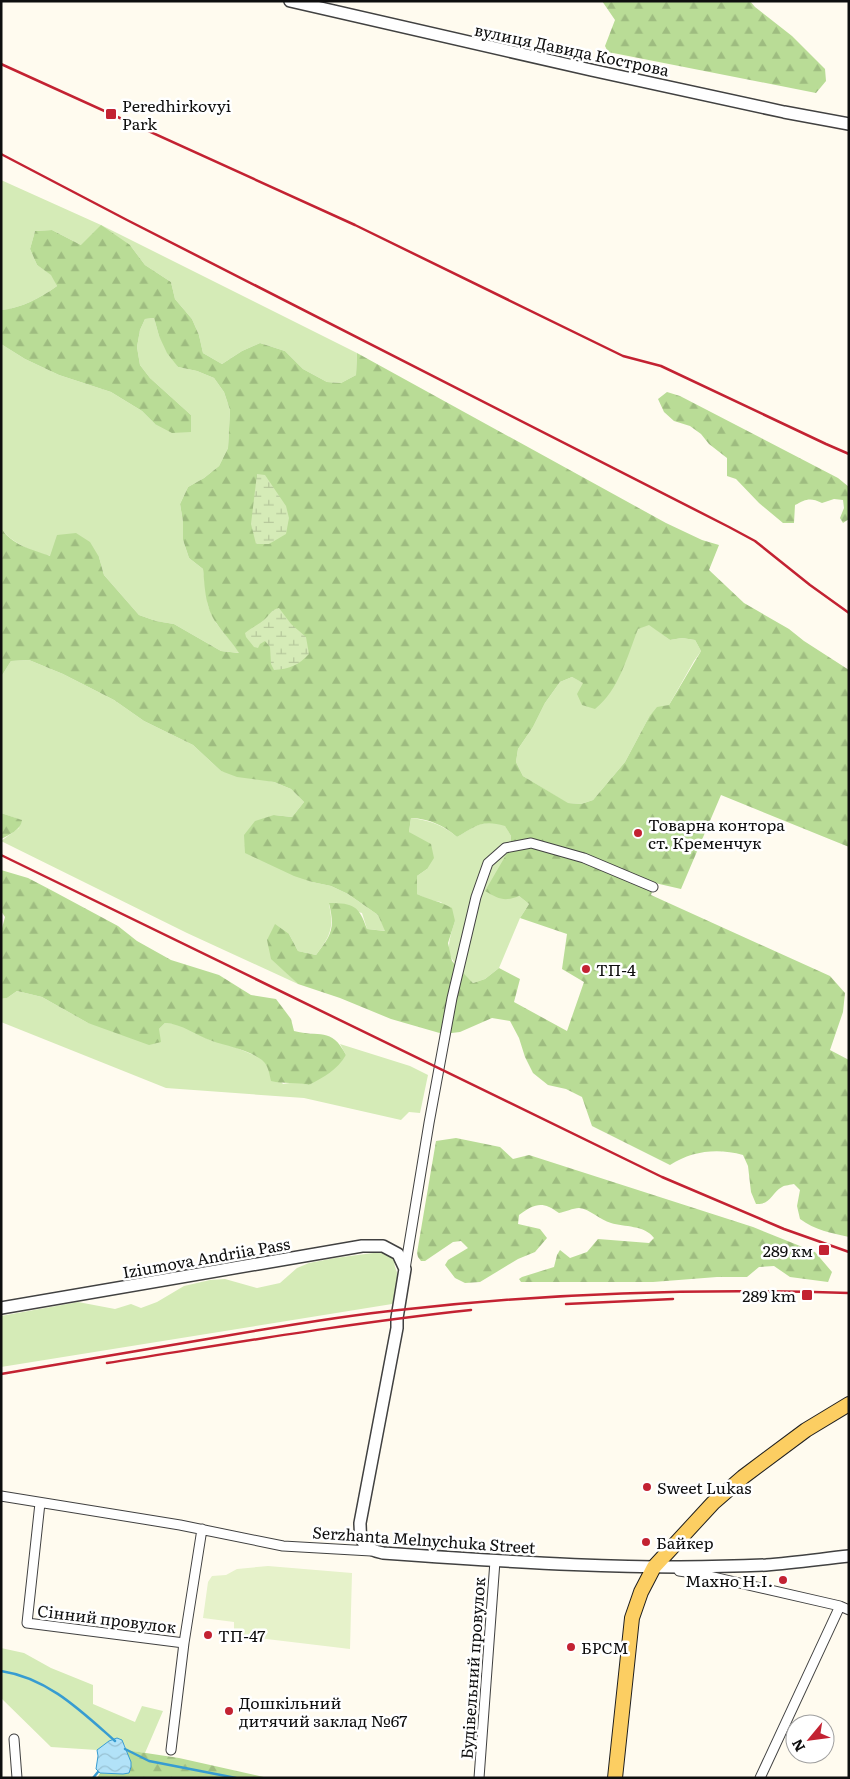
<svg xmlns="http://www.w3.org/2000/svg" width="850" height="1779" font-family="Literata,serif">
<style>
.grass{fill:#d5ebb7}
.forest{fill:url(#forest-firs);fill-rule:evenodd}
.wetland{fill:url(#wetland-marsh)}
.pitch{fill:#e6f2ca}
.water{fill:url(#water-waves);stroke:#379cd1}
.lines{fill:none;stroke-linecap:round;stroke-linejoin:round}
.stream{stroke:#379cd1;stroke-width:2.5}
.minor-casing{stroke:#414141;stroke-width:11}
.tertiary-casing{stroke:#414141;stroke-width:14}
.primary-casing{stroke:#1f1f1f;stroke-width:16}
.minor{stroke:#fff;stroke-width:9}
.tertiary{stroke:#fff;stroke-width:11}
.primary{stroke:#fcce62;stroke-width:14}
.rail{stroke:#c32232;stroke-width:2.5}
.poi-dot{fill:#c32232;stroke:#fff;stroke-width:2}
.labels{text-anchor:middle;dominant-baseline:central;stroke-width:5;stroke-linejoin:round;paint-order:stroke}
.street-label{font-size:16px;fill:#0e0e0e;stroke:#fff}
.poi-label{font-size:16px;fill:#0e0e0e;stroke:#fff;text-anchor:start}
</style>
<defs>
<pattern id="forest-firs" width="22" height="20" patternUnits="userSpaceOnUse" patternTransform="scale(1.25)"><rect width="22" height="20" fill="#b9dc96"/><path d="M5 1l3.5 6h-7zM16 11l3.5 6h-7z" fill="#9ebc80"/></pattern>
<pattern id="wetland-marsh" width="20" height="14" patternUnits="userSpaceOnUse" patternTransform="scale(1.25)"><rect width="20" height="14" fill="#d5ebb7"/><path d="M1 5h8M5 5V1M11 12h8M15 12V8" fill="none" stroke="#b6c89c"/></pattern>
<pattern id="water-waves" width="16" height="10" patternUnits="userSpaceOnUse" patternTransform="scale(1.25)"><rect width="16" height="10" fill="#b2e2f8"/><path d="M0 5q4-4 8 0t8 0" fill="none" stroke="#98c1d3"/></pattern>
</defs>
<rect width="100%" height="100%" fill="#fffbef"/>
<path class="grass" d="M1 180 101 225 357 353 356 375 341 383 327 382 303 369 285 351 260 343 242 351 222 364 203 353 199 335 192 319 175 299 171 282 145 265 130 245H81L52 230 35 231 30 249 37 265 52 275 57 286C40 298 22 308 1 310Z
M154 318 159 336 178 367 197 371 214 378 224 392 230 410 228 448 219 466 204 478 188 487 180 504 183 522V540L189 558 203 569 208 606 216 623 240 653 221 651 174 624 156 621 139 615 104 575 99 557C83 556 67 557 51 556 36 554 7 541 1 527V344L25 359 59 375 111 392 142 411 155 424 191 415 150 378 140 365 137 347 140 330 145 319Z
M649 624 670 640 682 638 695 640 701 651 694 661 669 705 649 717 625 762 593 800 581 804 567 803 523 776 516 762 518 749 533 727 545 703 560 682 572 677 584 683 618 678 637 629Z
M29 660 63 674 114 700 144 721 193 745 221 771 274 782 291 789 304 802 292 817 274 815 277 867 312 882 331 886 348 894 378 915 386 931 367 929 362 913 329 904C334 928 331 935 316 955L298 951 289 934 271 958 298 984 187 933 1 841 19 828 21 820 1 813V677L11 661Z
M411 818C429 820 443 825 457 837 476 826 482 819 505 825L511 836 510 848 519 896 529 904 520 918 499 968 485 979 473 983C449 958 443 956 455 921L441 902 429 900 417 894V876L427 869 409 832Z
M17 991 42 997 88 1023 159 1029 165 1023 178 1024 212 1041 225 1043 261 1058 283 1084 296 1082 309 1085 346 1055 340 1044 410 1066 428 1075 420 1113 409 1112 401 1120 304 1098 166 1088 1 1022V999L7 998Z
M381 1252 391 1256 395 1260C393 1266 397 1270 398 1276 399 1284 397 1298 392 1304L1 1367V1316L78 1302 115 1309 131 1304 141 1308 157 1302 184 1286 210 1280 225 1279 257 1288 280 1283 297 1268 309 1263 335 1258Z
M1 1648 24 1653 51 1668 93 1685V1704L135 1722 142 1706 163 1711 145 1753 126 1750 125 1745 109 1741 97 1750 51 1747 1 1698Z"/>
<path class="forest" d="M602 1H750L755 7 792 36 825 69 826 81 816 93 608 52 605 46 615 20Z
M101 225 130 245 145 265 171 282 175 299 192 319 199 335 203 353 222 364 242 351 260 343 285 351 303 369 327 382 341 383 356 375 357 353 666 523 702 540 719 545 709 570 744 603 789 629 804 641 849 670V847L721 795 681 889 655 883 651 895 830 976 845 993 843 1012 830 1050 849 1060V1237C831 1233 815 1230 800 1219L797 1206 800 1190 794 1184C791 1185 785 1185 782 1187 771 1193 771 1205 756 1204L751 1192 748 1166 743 1155C717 1148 692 1151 670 1165L592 1126 582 1097 566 1089 548 1085 533 1073 525 1057 519 1038 510 1021 492 1018 460 1032 443 1034 391 1019 340 998 298 984 271 959 267 940 275 924 289 934 298 951 316 955C332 934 335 929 329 903 354 903 359 906 367 929L385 931 378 915 348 894 331 886 312 882 294 876 245 853 244 835 255 821 274 815 292 817 304 802 291 789 274 782 237 777 221 771 193 745 144 721 114 700 63 674 29 660 11 661 1 677V527C9 544 33 550 50 556L57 535 76 533 90 542 99 557 104 575 139 615 156 621 174 624 221 651 239 653C232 642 224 634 217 624 205 608 205 588 203 569L189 558 183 540V522L180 504 188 487 204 478 219 466 228 448 230 410 224 392 214 378 197 371 178 367 167 353 159 336 154 318 145 319 140 330 137 347 140 365 150 378 191 415V432L172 433 155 424 142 411 111 392 59 375 25 359 1 344V310C22 308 40 298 57 286L51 275 37 265 30 249 35 231 52 230 81 245ZM649 625 670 640 682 638 695 640 701 651 669 705 657 707 649 717 625 762 593 800 581 804 568 803 523 776 516 762 518 749 533 727 545 703 560 682 572 677 583 683 577 694 582 705 595 709C619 690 627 657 638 629ZM411 818C430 819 443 825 457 837 476 826 482 819 505 826L511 836 510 848 485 891C499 899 504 902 519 896L529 904 520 918 567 934 562 969 584 982 567 1031 514 1002 520 979 499 968 485 979 473 983 452 961 448 943 455 921 452 908C440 901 429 900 417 894V876L427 869 434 858 431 844 409 832Z
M667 392 680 396 838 478 849 487V519L843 523 840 518 844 508 843 500 834 499 822 503C810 497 806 499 795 505L794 523H783L759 503 736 479 727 476V458L709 444 701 434 690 426 674 421 664 412 658 399Z
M1 813 22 820C21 830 9 835 1 839Z
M1 870 28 878 51 890 118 926 137 941 171 960 219 975 251 995 276 999 291 1019 294 1031C319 1038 331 1026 346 1055 337 1070 324 1077 309 1085 296 1082 284 1084 271 1081 269 1072 268 1063 259 1058 245 1049 227 1046 212 1041 195 1035 183 1024 165 1023L159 1029 161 1042 149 1045 88 1023 42 997 17 991 7 998 1 999V932L5 917 1 911Z
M456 1138 500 1147 513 1159 529 1155 753 1227 815 1252 832 1272 828 1282 790 1277 774 1266 759 1267 747 1277H717L653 1282H521L519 1279 522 1277 554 1267 557 1255 560 1250 570 1258 587 1252 598 1239 649 1243 654 1238C645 1225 624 1227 611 1223 600 1220 590 1209 579 1208 573 1208 565 1212 559 1213 543 1201 535 1203 519 1215L518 1224 540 1229 547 1238 535 1252 518 1259 480 1282 465 1283 455 1278 445 1265 448 1260 468 1248 461 1241 453 1242 425 1261H421L418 1257 417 1253 436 1141Z
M126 1750 179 1758 268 1778H97L100 1773 123 1774 129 1772C133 1764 129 1758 126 1750Z"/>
<path class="wetland" d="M257 474 265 475 286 506 289 518 286 534 269 544H256L251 524Z
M279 608 291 624 306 637 309 654C299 665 289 669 274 670L271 664 270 647 265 641 260 644 258 648 254 647 246 637 245 633C252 627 260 624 266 618 271 613 271 610 279 608Z"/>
<path class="pitch" d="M268 1566 352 1573 350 1649 234 1635V1622L203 1618 208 1582 212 1576 226 1575 237 1569Z"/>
<path class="water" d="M117 1738 122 1740 131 1762V1767L129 1773 123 1774 100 1773 96 1769 98 1756 97 1750 109 1741Z"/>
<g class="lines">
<path class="stream" d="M1 1671C48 1678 81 1711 115 1741
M125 1749 149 1761 236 1778
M93 1778 98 1772"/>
<defs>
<path id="minor" d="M405 1269 429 1123 452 998 476 897 488 863 505 848 531 843 584 858 653 887
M1 1496 180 1525 283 1546 371 1551
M40 1503 27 1623 184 1643
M679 1571 700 1574 840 1606 849 1610
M14 1739 17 1778
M171 1750 184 1643 202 1529
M479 1778 495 1561
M760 1778 840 1606"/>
<path id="tertiary" d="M290 1 591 70 784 112 849 124
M1 1308 362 1246H383L398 1254 405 1269 397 1318V1328L360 1523C360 1543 363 1549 383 1553 510 1562 638 1571 766 1565 793 1563 821 1559 849 1556"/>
<path id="primary" d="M615 1778 632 1618 641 1592 654 1567 713 1503 743 1477 806 1430 849 1404"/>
</defs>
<use href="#minor" class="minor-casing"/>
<use href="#tertiary" class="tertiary-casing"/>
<use href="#primary" class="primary-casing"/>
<use href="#minor" class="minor"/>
<use href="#tertiary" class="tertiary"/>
<use href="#primary" class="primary"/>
<path class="rail" d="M1 64 355 225 623 356 661 366 826 444 849 454
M1 154 127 220 729 527 755 541 810 585 849 613
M1 855 662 1177 784 1229 849 1252
M566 1304 673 1299
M107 1363C228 1344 349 1323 471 1310
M1 1374C76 1361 151 1349 225 1336 283 1326 341 1316 399 1310 548 1293 699 1288 849 1293"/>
</g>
<g class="poi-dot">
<rect x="105" y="108" width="12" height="12" rx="2.5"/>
<circle cx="638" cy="833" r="5"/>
<circle cx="586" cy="969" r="5"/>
<rect x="818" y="1244" width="12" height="12" rx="2.5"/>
<rect x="801" y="1289" width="12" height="12" rx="2.5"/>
<circle cx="647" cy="1487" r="5"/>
<circle cx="646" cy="1542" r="5"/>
<circle cx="783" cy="1580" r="5"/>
<circle cx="208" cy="1635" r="5"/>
<circle cx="571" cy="1647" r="5"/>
<circle cx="229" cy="1711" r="5"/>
</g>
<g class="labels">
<g class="street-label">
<text transform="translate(572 49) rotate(12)">вулиця Давида Кострова</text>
<text transform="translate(206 1257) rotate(-10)">Iziumova Andriia Pass</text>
<text transform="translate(424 1539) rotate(4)">Serzhanta Melnychuka Street</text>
<text transform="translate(107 1618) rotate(7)">Сінний провулок</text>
<text transform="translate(472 1668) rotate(-86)">Будівельний провулок</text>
</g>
<g class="poi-label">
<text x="122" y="105">Peredhirkovyi<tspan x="122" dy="18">Park</tspan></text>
<text x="648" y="824">Товарна контора<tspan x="648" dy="18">ст. Кременчук</tspan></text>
<text x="596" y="969">ТП-4</text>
<text x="813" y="1250" text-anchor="end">289 км</text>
<text x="796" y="1295" text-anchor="end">289 km</text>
<text x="657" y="1487">Sweet Lukas</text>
<text x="656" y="1542">Байкер</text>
<text x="773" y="1580" text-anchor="end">Махно Н.І.</text>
<text x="218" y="1635">ТП-47</text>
<text x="581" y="1647">БРСМ</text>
<text x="239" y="1702">Дошкільний<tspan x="239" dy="18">дитячий заклад №67</tspan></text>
</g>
</g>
<rect width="850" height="1779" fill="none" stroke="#0e0e0e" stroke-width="5"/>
<g transform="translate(810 1739) rotate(241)"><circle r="24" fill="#ffffff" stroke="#9f9f9f"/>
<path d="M0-4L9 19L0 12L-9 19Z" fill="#c32232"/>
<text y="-8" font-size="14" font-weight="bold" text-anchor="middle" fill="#0e0e0e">N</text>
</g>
</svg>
